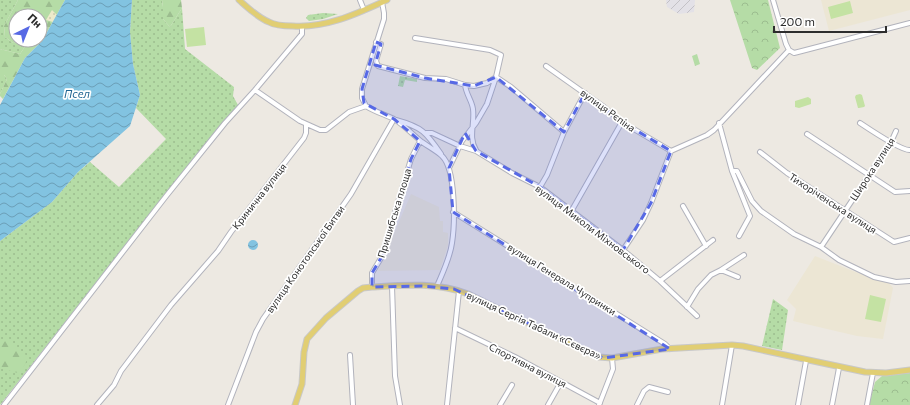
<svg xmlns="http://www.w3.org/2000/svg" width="910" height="405" font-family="Commissioner,sans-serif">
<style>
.industrial{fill:url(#industrial-furrows)}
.education{fill:#ece6d4}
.grass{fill:url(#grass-dots)}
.forest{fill:url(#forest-firs);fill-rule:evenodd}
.sand{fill:url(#sand-dots)}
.park{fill:url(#park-crowns)}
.pitch{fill:#c4e2a3}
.water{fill:url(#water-waves)}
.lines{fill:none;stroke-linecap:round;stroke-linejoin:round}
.minor-casing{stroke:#b2b3bc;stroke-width:6}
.major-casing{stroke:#c8c8c8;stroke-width:7}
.minor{stroke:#fff;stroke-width:4}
.major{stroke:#e1ce73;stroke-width:5}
.marked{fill:#5769e5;fill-opacity:0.2;stroke:#5769e5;stroke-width:3;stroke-dasharray:8 5;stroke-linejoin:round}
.labels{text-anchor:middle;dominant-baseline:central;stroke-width:3.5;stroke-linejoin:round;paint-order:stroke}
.street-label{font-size:10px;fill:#2d2d2d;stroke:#fff}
.water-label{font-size:11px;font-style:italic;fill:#1e6391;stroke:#fff}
</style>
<defs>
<pattern id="industrial-furrows" width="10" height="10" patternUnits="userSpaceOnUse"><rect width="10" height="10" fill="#e3e1e7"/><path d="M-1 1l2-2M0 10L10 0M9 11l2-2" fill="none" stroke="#c3c1c6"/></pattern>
<pattern id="grass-dots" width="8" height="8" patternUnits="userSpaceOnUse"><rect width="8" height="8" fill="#b5dca6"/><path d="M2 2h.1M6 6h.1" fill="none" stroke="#9cbd8f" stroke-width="1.8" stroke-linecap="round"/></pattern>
<pattern id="forest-firs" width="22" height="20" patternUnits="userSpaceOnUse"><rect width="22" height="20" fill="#b5dca6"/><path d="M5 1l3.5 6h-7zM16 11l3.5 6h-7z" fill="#9cbd8f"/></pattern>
<pattern id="sand-dots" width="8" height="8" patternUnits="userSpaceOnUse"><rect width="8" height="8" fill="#edeaca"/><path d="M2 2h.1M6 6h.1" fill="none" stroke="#ccc9ae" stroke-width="1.8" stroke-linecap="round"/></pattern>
<pattern id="park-crowns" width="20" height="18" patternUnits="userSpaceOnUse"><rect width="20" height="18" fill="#b5dca6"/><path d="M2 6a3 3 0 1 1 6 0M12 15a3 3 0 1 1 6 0" fill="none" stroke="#9cbd8f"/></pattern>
<pattern id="water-waves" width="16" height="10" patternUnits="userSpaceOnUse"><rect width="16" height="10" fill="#82c3e1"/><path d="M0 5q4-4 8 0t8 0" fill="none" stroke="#6b9fb7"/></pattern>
</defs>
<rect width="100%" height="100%" fill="#ede9e2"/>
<path class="industrial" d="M666 0H695L694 12 679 14 667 7Z"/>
<path class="education" d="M821 0H910V10L829 31Z
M411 194 439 207 440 221H443V232L448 233V245L440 270 378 271Z
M815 256 871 278 889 283 893 288 883 339 857 336 793 321 796 309 787 300Z"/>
<path class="grass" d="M0 0H18L4 26 5 37 13 43 20 42 26 45 20 54 0 49Z
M132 0H162L163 7V19L170 27 182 8 185 49 234 87 233 96 238 105 212 135 0 405V241L52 202 78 172 90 162 119 187 166 139 136 108 140 95 133 64 130 32Z
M323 13 338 14 323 19 309 21 306 18 308 15Z
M0 75H4L7 79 0 94Z
M400 76 417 79V82L405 80 403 87 398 86Z
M773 299 788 310 782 350 762 346Z"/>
<path class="forest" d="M18 0H65L42 41 25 58 3 99 0 96V94L7 79 4 75H0V49L20 54 26 45 20 42 13 43 5 37 4 26ZM16 16H40V40H16Z
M162 0H181L182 8 170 27 163 19V7Z
M6 340 27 356C28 362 22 369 18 373L0 368V345Z"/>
<path class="sand" d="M52 10 57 15 53 22 46 20Z"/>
<path class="park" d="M730 0H768L780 48 757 70 752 68Z
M697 54 700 64 695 66 692 56Z
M910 373V405H869L875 382 882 376Z"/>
<path class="pitch" d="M850 1 853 13 831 19 828 7Z
M204 27 206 45 187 47 185 29Z
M860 94 862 95 865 106 864 107 859 108H858L855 97 856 95Z
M808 97 811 99V104L799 108 795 107V101Z
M870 295 886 299 881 322 865 319Z"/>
<path class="water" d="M65 0H132L130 32 133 64 140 95 130 126 78 172 52 202 0 241V105L25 58 42 41Z
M248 245a5 5 0 1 1 10 0a5 5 0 1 1-10 0Z"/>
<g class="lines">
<defs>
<path id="minor" d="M360 0 364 10
M773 0 786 44 789 50
M415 38 490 50 501 55 496 77 487 104 476 123 462 141 449 168
M376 42 381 44 376 61 378 66 425 78 446 79 465 85 474 86 487 83 496 77 511 87 564 132
M789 50 794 53 798 52 910 23
M546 66 604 107 622 122 671 151
M465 85C466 94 472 101 473 109 475 124 468 137 476 150
M255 90 300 121 320 130H326L349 112 366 106
M366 106C375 112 384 114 394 119 404 125 413 135 422 142 429 147 437 151 442 156 456 169 455 224 452 243 450 258 443 272 437 286
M366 106 362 98V89L384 19V13L382 2
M396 120C422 127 426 132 441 154
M719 123 732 171 750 216 739 236
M860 123C869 129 902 151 910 150
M426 133H432L460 146 476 151 512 173 540 187 623 250 660 281 697 316
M807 134 895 192 910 191
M671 151 707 135 714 130 789 50
M760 152 787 173 894 242 910 238
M732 171H737L752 201 761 211 794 234 821 247 839 260 874 277 896 282 910 281
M540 187 547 175 564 132 585 93
M683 206 706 246
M572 210 622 122
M453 212 665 344 670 349
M821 247 891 142 896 131
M623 250 643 220 651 203 671 151
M721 270 738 277
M660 281 713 240
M392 286 395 376 400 405
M372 287V273L381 258 411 159 420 141
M687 307 698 289 711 275 721 270 744 255
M455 328 515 357 600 403
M350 355 353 405
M4 405 167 195 225 123 255 90 302 34V27
M97 405 114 385 121 371 171 305 218 251 231 232 304 138 306 133V125
M228 405 256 332 263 319 351 194 394 119
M447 405 459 291
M500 405 512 385
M548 405 561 382
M599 405 613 369 612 358
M637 405 644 391 649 387 668 392
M722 405 732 345
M798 405 806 361
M832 405 839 368
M867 405 873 373"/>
<path id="major" d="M239 0C248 8 257 17 269 22 276 26 285 26 293 26 327 28 356 14 387 0
M295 405 302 384 304 352 307 339 326 318 358 291 363 288 372 287C404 285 437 282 468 294L586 351 599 357 612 358 662 349 732 345 743 346 865 372 886 373 910 370"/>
</defs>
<use href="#minor" class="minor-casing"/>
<use href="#major" class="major-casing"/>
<use href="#minor" class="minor"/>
<use href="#major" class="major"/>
</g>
<path class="marked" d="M376 42 381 44 375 65 425 78 474 86 496 77 564 132 585 93 622 122 671 151 651 203 623 250 540 187 476 151 465 133 449 168 453 212 670 349 603 358 454 289 423 286 372 287V273L381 258 411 159 420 141 394 119 364 103 362 89Z"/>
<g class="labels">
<g class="street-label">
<text transform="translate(608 110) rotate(36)">вулиця Рєпіна</text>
<text transform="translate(872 169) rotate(-57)">Широка вулиця</text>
<text transform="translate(259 196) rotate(-52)">Кринична вулиця</text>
<text transform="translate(833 203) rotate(33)">Тихоріченська вулиця</text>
<text transform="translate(394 213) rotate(-73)">Пришибська площа</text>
<text transform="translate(593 229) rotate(37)">вулиця Миколи Міхновського</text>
<text transform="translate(305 259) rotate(-55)">вулиця Конотопської Битви</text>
<text transform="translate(562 279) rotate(32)">вулиця Генерала Чупринки</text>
<text transform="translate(534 325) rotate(25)">вулиця Сергія Табали «Сєвєра»</text>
<text transform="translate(528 365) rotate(27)">Спортивна вулиця</text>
</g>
<g class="water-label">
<text x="77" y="93">Псел</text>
</g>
</g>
<g transform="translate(28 28) rotate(43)"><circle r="19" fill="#ffffff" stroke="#ababab"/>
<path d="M0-3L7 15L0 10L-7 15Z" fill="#5769e5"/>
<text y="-6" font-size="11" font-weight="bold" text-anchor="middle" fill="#2d2d2d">Пн</text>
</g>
<path d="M774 26v6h112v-6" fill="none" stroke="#2d2d2d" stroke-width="2"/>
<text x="780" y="26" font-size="12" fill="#2d2d2d" stroke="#ffffff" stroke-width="3" paint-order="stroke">200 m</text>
</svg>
